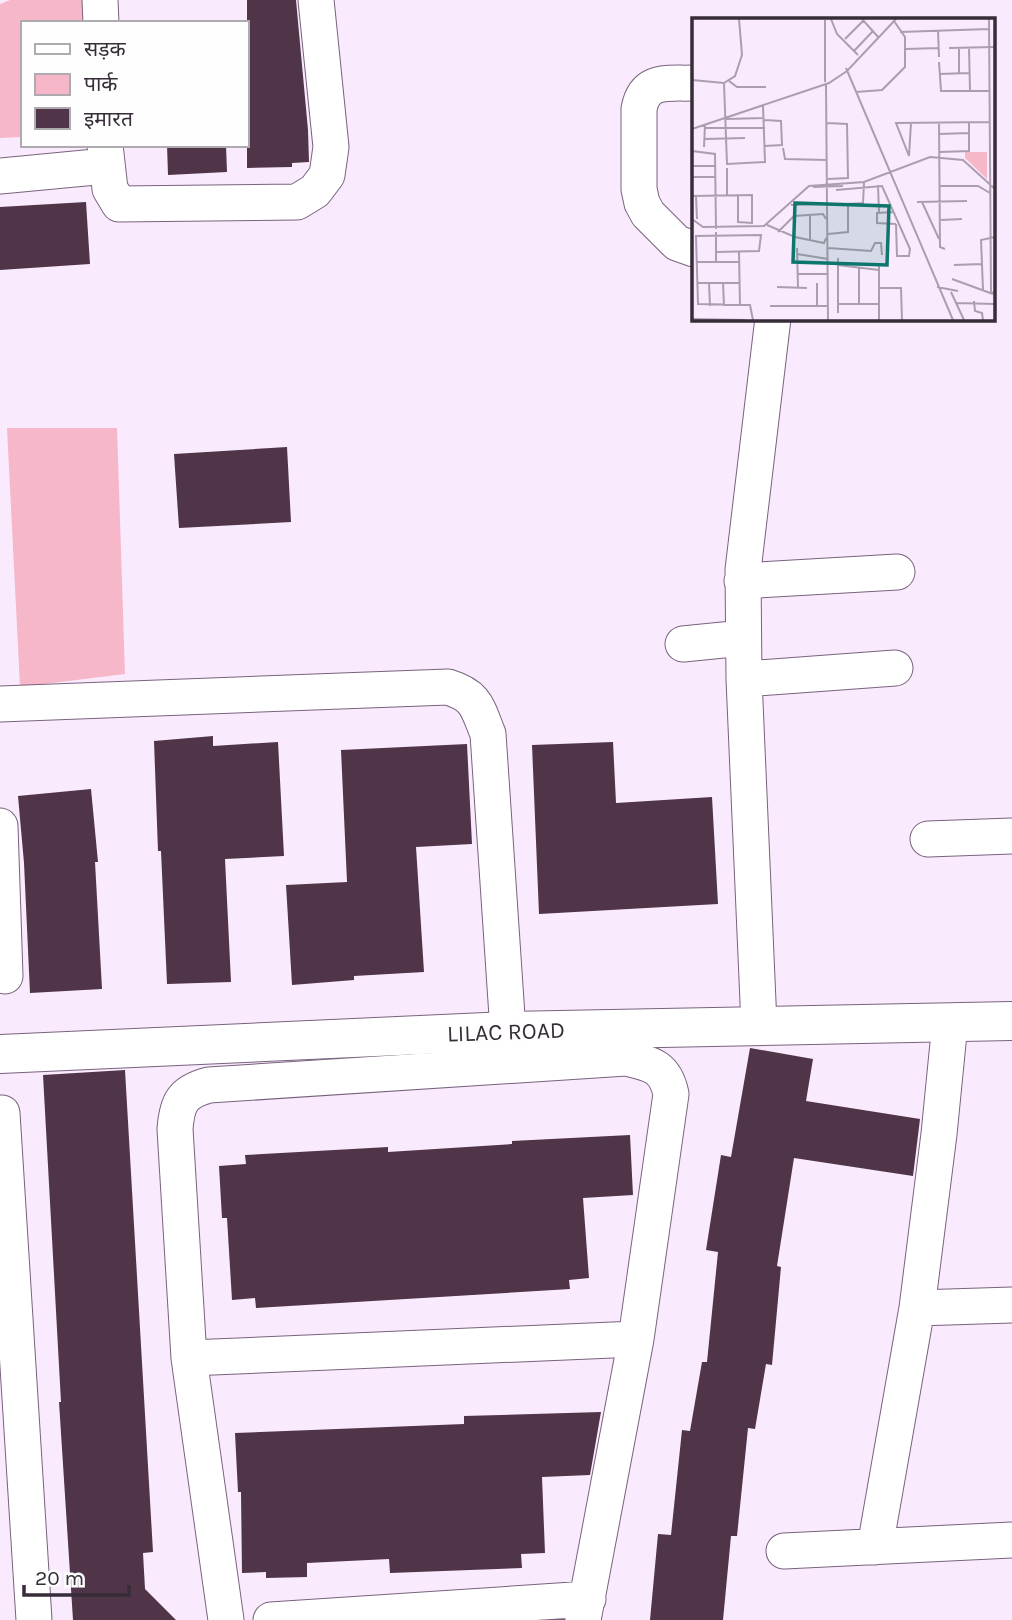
<svg xmlns="http://www.w3.org/2000/svg" width="1012" height="1620" font-family="Karla,'Noto Sans Devanagari',sans-serif">
<style>
.green{fill:#f6b7c9}
.building{fill:#503447}
.lines{fill:none;stroke-linecap:round;stroke-linejoin:round}
.street-casing{stroke:#78637d;stroke-width:37}
.secondary-casing{stroke:#78637d;stroke-width:40}
.street{stroke:#fff;stroke-width:35}
.secondary{stroke:#fff;stroke-width:38}
.labels{text-anchor:middle;dominant-baseline:central;stroke-width:7;stroke-linejoin:round;paint-order:stroke}
.street-label{font-size:23px;fill:#362d38;stroke:#fefefe}
.inset-road{fill:none;stroke:#ac9eae;stroke-width:2}
.view{fill:#0f766e;fill-opacity:0.15;stroke:#0f766e;stroke-width:3.5}
.inset-edge{fill:none;stroke:#362d38;stroke-width:3.5}
</style>
<rect width="100%" height="100%" fill="#faeafd"/>
<path class="green" d="M10 0H91V23H23V137L0 138V4Z
M7 428H117L125 674 20 687Z"/>
<path class="building" d="M247 0H296L308 130 309 162 292 163V167L247 168Z
M167 145H226L227 172 168 175Z
M86 202 90 264 0 270V207Z
M287 447 291 522 179 528 174 454Z
M213 736V746L278 742 284 856 225 859 231 982 167 984 161 851H158L154 741Z
M613 742 616 803 712 797 718 904 539 914 532 745Z
M467 744 472 844 416 847 424 972 354 976V980L292 985 286 885 347 882 341 750Z
M91 789 98 862H95L102 989 30 993 24 863 18 796Z
M750 1048 813 1059 806 1101 920 1119 913 1176 794 1158 777 1266 781 1267 772 1365 766 1364 755 1429 748 1428 737 1536H731L723 1620H650L658 1534 671 1535 682 1430 690 1431 702 1362H707L718 1252 706 1250 721 1155 731 1157Z
M125 1070 153 1552 143 1553 145 1589 176 1620H73L59 1402H61L43 1075Z
M630 1135 633 1195 583 1198 589 1278 569 1280 570 1289 256 1308 255 1298 232 1300 227 1218H222L219 1166 246 1164 245 1155 388 1147V1152L512 1144V1141Z
M601 1412 590 1475 542 1477 545 1553 521 1554 522 1568 390 1573 389 1559 307 1563V1577L266 1578V1572L242 1573 241 1492H238L235 1433 464 1424V1416Z"/>
<g class="lines">
<defs>
<path id="street" d="M100 0 101 23
M694 83C667 84 645 78 639 109V189L642 203 648 214 677 243 694 249
M105 145 110 189 119 204 297 202 315 191 327 175 331 147 316 0
M0 176 106 166
M742 581 897 572
M683 644 743 638
M744 679 895 668
M0 704 448 687C477 696 477 707 488 734L508 1031
M0 826 5 976
M928 839 1012 836
M759 1025 744 679 743 570 773 318
M2 1113 34 1620
M917 1308 1012 1305
M189 1358 636 1339
M875 1547 917 1308 939 1134 950 1023
M784 1551 1012 1540
M226 1620 189 1358 175 1129C177 1103 182 1092 209 1085L626 1058C651 1064 665 1066 671 1094L636 1339 583 1620
M271 1620 588 1599"/>
<path id="secondary" d="M0 1054 508 1031 1012 1021"/>
</defs>
<use href="#street" class="street-casing"/>
<use href="#secondary" class="secondary-casing"/>
<use href="#street" class="street"/>
<use href="#secondary" class="secondary"/>
</g>
<g class="labels">
<g class="street-label">
<text transform="translate(506 1032) rotate(-2)">LILAC ROAD</text>
</g>
</g>
<g transform="translate(692 18)">
<rect width="303" height="303" fill="#faeafd"/>
<path d="M273 134H295V161L273 140Z" fill="#f6b7c9"/>
<path class="inset-road" d="M139 1 145 16 166 37M170 1 187 20M297 1 299 275 303 274M133 2V64M246 12 247 39M208 14 297 11M153 21 171 3M257 30 303 29M267 30V56M277 30 278 73M214 31 247 30M162 33 181 13M247 44 249 73H297M154 50 261 302M247 56 277 55M0 62 32 65 43 58 50 37 47 1M37 63 45 69H74M32 65 35 146 73 144 71 88M134 67 136 302M164 74 190 72 213 49V19L202 3M34 101 72 100M72 102 89 103 90 127 73 128M247 104 248 229 253 231M135 105 155 106 156 160 136 161M219 105 217 138 204 105H206L297 104M13 110H73M0 111 137 65 155 53 204 1M247 116 277 115M13 121 53 120M12 129 13 107M91 130 93 141 135 142M0 133 23 136 24 211M248 134 277 133V104M0 148H23M35 150V177M0 159H23M186 167 187 194M248 168H286L298 175M121 169 151 168M144 172 190 168 218 231 217 238H205L204 206M0 178 60 177V205L46 204V178M4 178 5 201M225 184 275 183M230 184 247 221M99 187 132 186M140 187 171 185 172 164M202 194 185 195V205L204 206M118 196V222M0 201 11 209 72 208 117 168 172 164 238 139 271 142 303 171M249 202 270 201M75 207 103 219 132 225 134 220M24 214V244M86 214 102 198 131 196 134 201M136 216 156 214V187M105 230 106 269M136 230 179 233 183 225H189L190 237M24 234 67 233 69 217 4 218 6 286 58 287 61 302M47 234 48 288M105 236 136 241M146 240V295M4 244H47M146 247 187 252M187 247V302M262 247 290 246M106 256H135M260 261 301 276M5 265H47M17 265 18 288M31 265 32 288M125 265V288M85 269 115 270M245 269 266 273M187 270H209L210 302M291 272 289 222 303 219M259 274 272 302M282 283 283 293 290 295 291 302M264 285 303 286M146 286H187M167 286V250M78 288H136M0 301 53 302"/>
<path class="view" d="M103 185 197 188 195 247 101 244Z"/>
<rect width="303" height="303" class="inset-edge"/>
</g>
<rect x="21" y="21" width="228" height="126" fill="#fefefe" stroke="#aeaaaf" stroke-width="2"/>
<rect x="35" y="44" width="35" height="10" fill="#ffffff" stroke="#aeaaaf" stroke-width="2"/>
<text x="84" y="56" font-size="21" fill="#362d38">सड़क</text>
<rect x="35" y="74" width="35" height="21" fill="#f6b7c9" stroke="#aeaaaf" stroke-width="2"/>
<text x="84" y="91" font-size="21" fill="#362d38">पार्क</text>
<rect x="35" y="108" width="35" height="21" fill="#503447" stroke="#aeaaaf" stroke-width="2"/>
<text x="84" y="126" font-size="21" fill="#362d38">इमारत</text>
<path d="M24 1585v10h105v-10" fill="none" stroke="#362d38" stroke-width="3.5"/>
<text x="35" y="1585" font-size="21" fill="#362d38" stroke="#fefefe" stroke-width="5" paint-order="stroke">20 m</text>
</svg>
